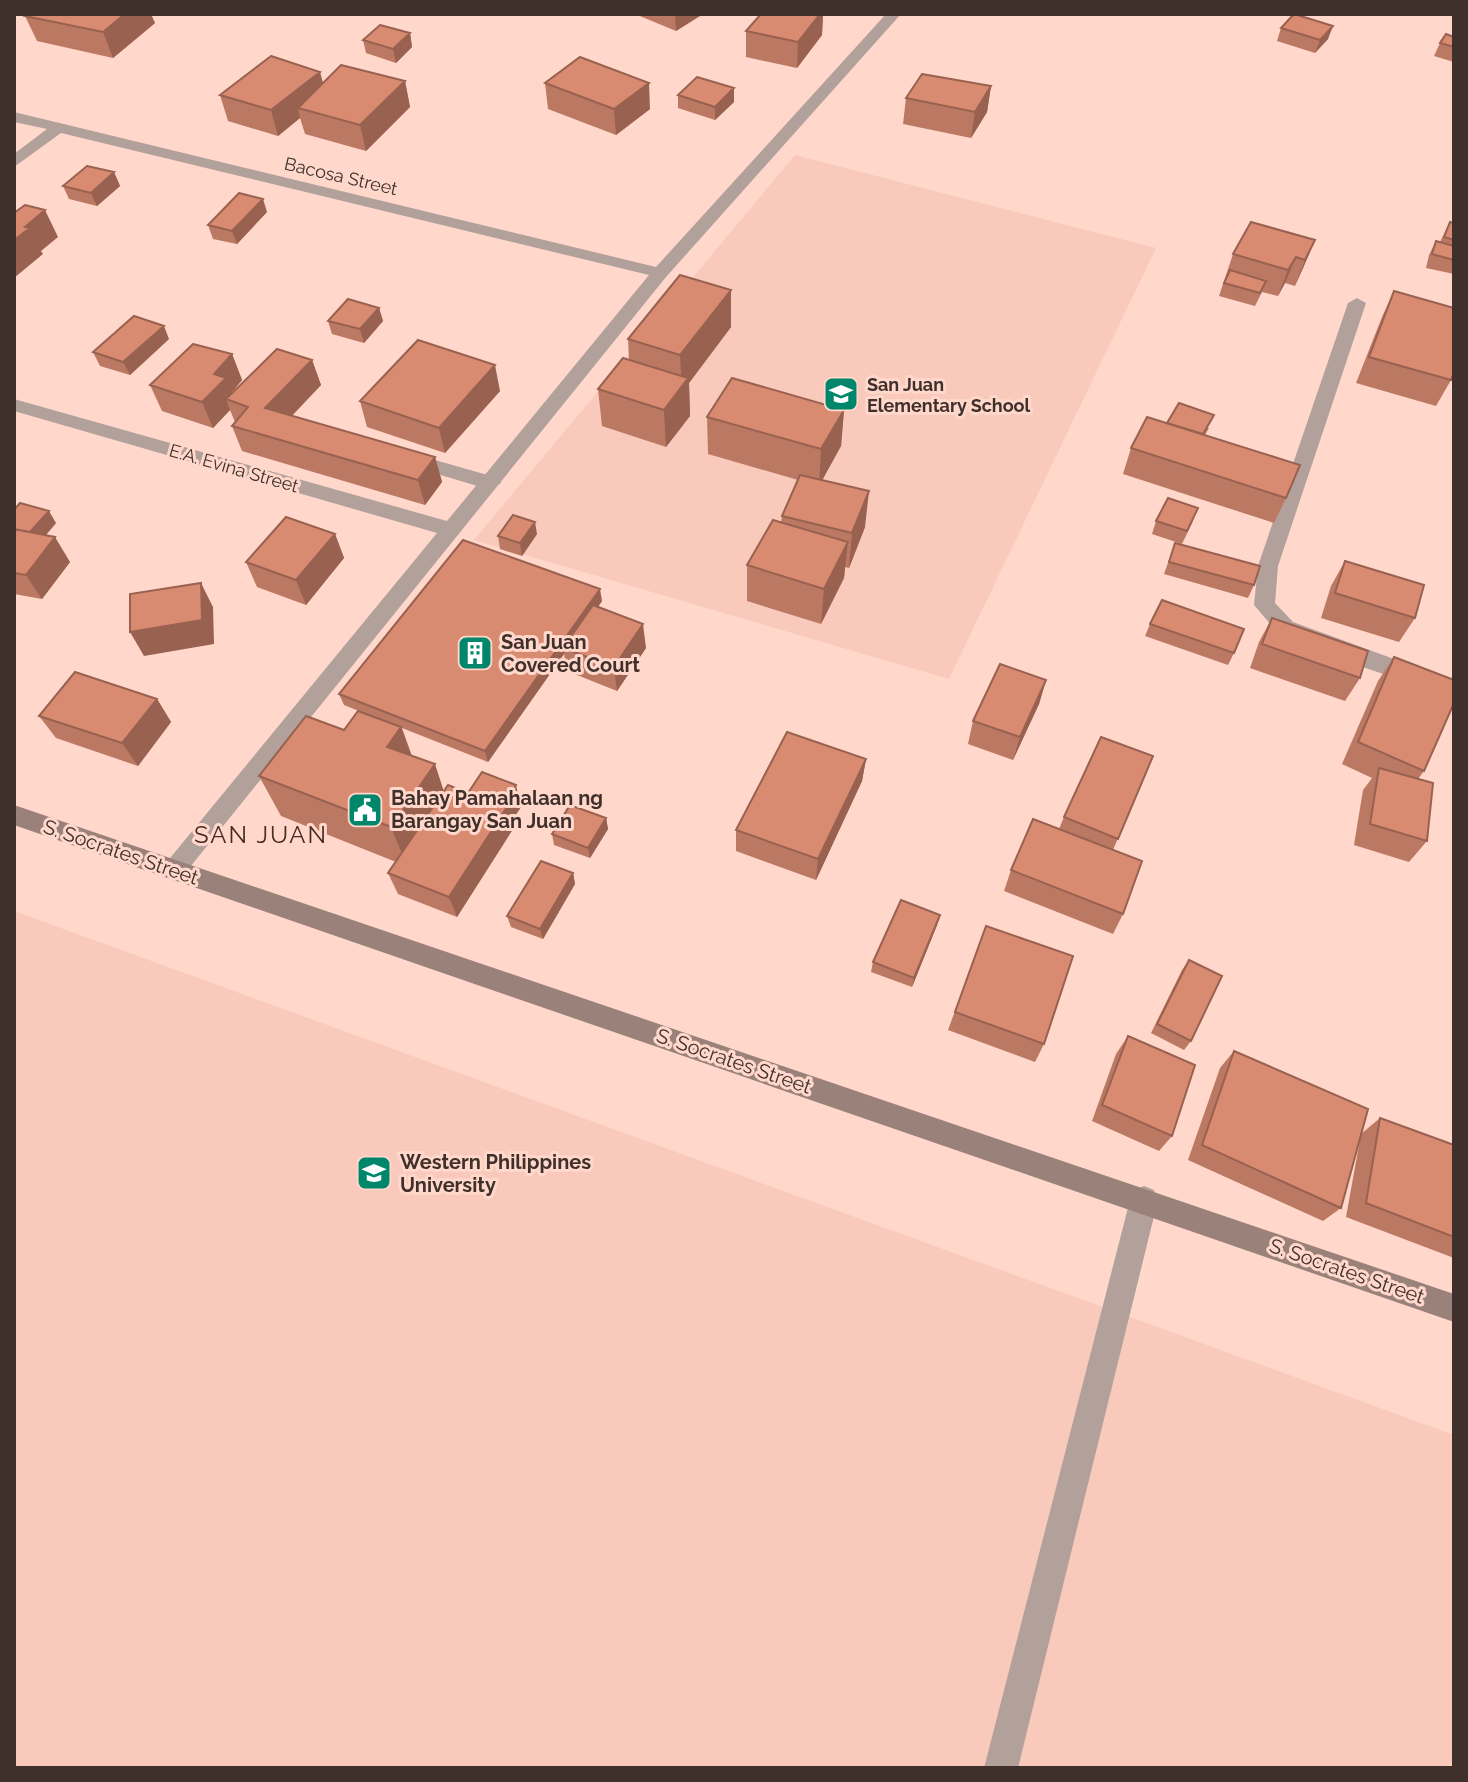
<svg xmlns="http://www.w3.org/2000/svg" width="1468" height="1782" font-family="Raleway,sans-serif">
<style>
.built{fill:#f9cabb}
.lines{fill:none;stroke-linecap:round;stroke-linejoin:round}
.lane{fill:#b2a19b;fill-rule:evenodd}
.street{fill:#b2a19b;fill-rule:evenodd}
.secondary{fill:#9a817a;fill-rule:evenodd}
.wall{fill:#bb7862}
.shaded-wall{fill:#986150}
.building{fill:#d98b72;stroke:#986150;stroke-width:2}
.labels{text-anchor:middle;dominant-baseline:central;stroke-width:6;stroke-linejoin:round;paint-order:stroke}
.far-street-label{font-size:18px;fill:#3f302b;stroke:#ffd7cb}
.far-poi-label{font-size:18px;font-weight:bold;fill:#3f302b;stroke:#ffd7cb;text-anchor:start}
.poi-label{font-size:20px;font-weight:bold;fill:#3f302b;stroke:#ffd7cb;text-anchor:start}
.street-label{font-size:20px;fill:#3f302b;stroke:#ffd7cb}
.quarter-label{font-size:24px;letter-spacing:2px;fill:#472a20;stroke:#ffd7cb}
</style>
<rect width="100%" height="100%" fill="#ffd7cb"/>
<path class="built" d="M795 155 1156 248 949 679 474 540Z
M14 911 1454 1435V1768H14Z"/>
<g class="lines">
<path class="lane" d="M407 452 498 478 501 483 491 490 400 463 397 458Z
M1144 1186 1154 1190 1158 1200 1018 1768H984L1130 1200 1134 1190Z"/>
<path class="street" d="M886 14H901L666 277 182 877 174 880 166 877 162 870 166 863 437 533 14 411V399L447 521 649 275 61 133 14 167V154L47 129 14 122V112L656 267Z
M1357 298 1366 303 1278 566 1275 603 1293 622 1454 681V698L1339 659 1279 634 1254 605 1258 566 1348 303Z"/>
<path class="secondary" d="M14 805 1454 1294V1322L14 825Z"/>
</g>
<path class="wall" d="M635 14H703L676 31Z
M761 14H823L822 35 797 68 746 57V31Z
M25 16 155 23 113 58 37 41Z
M1281 28 1328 39 1315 53 1277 41Z
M410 33 412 47 396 63 366 53 363 40Z
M1454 37V62L1434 56 1440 43Z
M405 81 410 107 366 151 305 134 300 118 278 136 228 121 220 95 323 83Z
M545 83 650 109 616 135 548 109Z
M991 86 987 112 971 138 903 124 906 98Z
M678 95 734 102 715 120 678 108Z
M114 172 120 186 97 206 69 199 63 186Z
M267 212 237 244 213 239 208 225Z
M1450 222 1454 223V274L1426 268 1429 255 1436 241 1440 242Z
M1315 240 1295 286 1285 283 1278 296 1262 292 1255 306 1219 296 1233 254Z
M731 290V327L689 383 690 416 666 447 602 426 598 389 629 360 628 339Z
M1394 291 1451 380 1436 406 1356 383 1382 317Z
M379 308 383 321 364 343 332 334 328 321Z
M169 339 130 375 100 366 93 352Z
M232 354 242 380 232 392V393L312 360 321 385 292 416 435 457 442 482 425 505 242 451 232 426 235 422 230 410 213 428 162 411 150 385Z
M500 391 445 453 367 427 360 401Z
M844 410 841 446 822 480 865 527 849 568 845 567 844 578 821 624 747 601V565L781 523 782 516 798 480 708 454 707 417Z
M1167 423 1209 428 1205 435 1286 498 1274 523 1123 474 1131 448Z
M14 510 56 523 46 535 70 562 42 599 14 594Z
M1156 521H1193L1182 544 1152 534Z
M335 534 344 558 306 605 257 587 246 562Z
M537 534 522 556 500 549 498 536Z
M1175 543 1254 585 1248 598 1164 574Z
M1345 561 1415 618 1399 642 1321 618 1331 586Z
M602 601 598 607 646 648 617 691 567 671 564 654 488 762 402 728 412 756 444 791 468 793 521 807 511 822 513 829 457 917 398 894 388 873 396 862 281 816 259 776 344 730 364 713 344 705 339 694Z
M1272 618 1360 678 1345 701 1250 668 1259 642Z
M1150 624 1234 653 1228 665 1145 636Z
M1394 657 1424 771 1418 779 1427 841 1409 862 1354 845 1363 790 1372 778 1342 764 1378 681Z
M1046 680 1039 704 1013 760 968 744 973 721Z
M157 699 171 722 138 766 56 738 39 716Z
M1153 756 1113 850 1123 914 1113 934 1004 891 1011 870 1059 829 1064 817Z
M866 759 862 781 816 880 736 851V830Z
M606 818 608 829 590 858 554 845 552 834Z
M573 873 575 884 543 939 511 927 507 916Z
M937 925 912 987 871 972 873 962Z
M986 926 1044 1044 1035 1062 948 1030Z
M1189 960 1191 1041 1184 1050 1151 1033 1182 970Z
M1128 1036 1172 1136 1159 1151 1092 1121 1116 1054Z
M1234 1051 1341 1208 1323 1221 1188 1160 1220 1068Z
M1380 1118 1454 1145V1258L1346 1217 1361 1134Z"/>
<path class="shaded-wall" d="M125 14H151L155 23 113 58 103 32Z
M675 14H703L676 31Z
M820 14H823L822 35 797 68 798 42Z
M1333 26 1328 39 1315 53 1320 40Z
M410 33 412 47 396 63 393 49Z
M320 72 327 97 298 108 300 118 278 136 271 110Z
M405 81 410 107 366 151 360 125Z
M649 83 650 109 616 135 614 109Z
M991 86 987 112 971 138 975 112Z
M734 88V102L715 120V107Z
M114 172 120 186 97 206 91 193Z
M263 199 267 212 237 244 232 231Z
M45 210 58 237 41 251 43 254 14 278V240L25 227Z
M1315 240 1304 266 1295 286 1305 260Z
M1296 257 1285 283 1278 296 1288 270Z
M731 290V327L689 383 690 416 666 447 664 410 682 387 680 355Z
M379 308 383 321 364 343 360 329Z
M164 326 169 339 130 375 123 362Z
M232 354 242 380 232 392 236 403 226 399 230 410 213 428 202 402 214 374Z
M312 360 321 385 274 434 265 408Z
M495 365 500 391 445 453 439 428Z
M844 410 841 446 819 486 821 449Z
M435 457 442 482 425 505 418 480Z
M869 491 865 527 849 568 852 533Z
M49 511 56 523 33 550 25 537Z
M535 522 537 534 522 556 520 543Z
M335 534 344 558 306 605 296 580Z
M55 537 70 562 42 599 26 575Z
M848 542 844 578 821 624 824 589Z
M201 583 213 607 214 644 144 656 130 632Z
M600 589 602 601 568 649 563 648 564 654 488 762 485 751Z
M643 624 646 648 617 691 614 667Z
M1046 680 1039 704 1013 760 1020 737Z
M157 699 171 722 138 766 122 743Z
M401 727 416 768 387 747Z
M866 759 862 781 816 880 818 859Z
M435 764 448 804 407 866 391 827Z
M516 785 521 807 511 822 513 829 457 917 449 897Z
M606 818 608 829 590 858 588 848Z
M573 873 575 884 543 939 540 929Z
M940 915 937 925 912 987 914 978Z"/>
<path class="building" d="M28 14H125L103 32 25 16Z
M761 14H820L798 42 746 31Z
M1294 14 1333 26 1320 40 1281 28Z
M380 25 410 33 393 49 363 40Z
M1446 34 1454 37V47L1440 43Z
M271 56 320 72 271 110 220 95Z
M580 57 649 83 614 109 545 83Z
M341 65 405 81 360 125 298 108Z
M922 74 991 86 975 112 906 98Z
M697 77 734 88 715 107 678 95Z
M87 166 114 172 91 193 63 186Z
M239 193 263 199 232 231 208 225Z
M25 205 45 210 25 227 30 228 14 240V213Z
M1251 222 1315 240 1305 260 1296 257 1288 270 1233 254Z
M1450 222 1454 223V240L1444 237Z
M1436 241 1454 246V260L1432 254Z
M1230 270 1266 281 1260 293 1224 283Z
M680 275 731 290 680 355 628 339Z
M1394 291 1454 308V372L1451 380 1369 357Z
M348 299 379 308 360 329 328 321Z
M134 316 164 326 123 362 93 352Z
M418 340 495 365 439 428 360 401Z
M193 344 232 354 214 374 226 378 202 402 150 385Z
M277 349 312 360 265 408 435 457 418 480 232 426 248 407 226 399Z
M623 358 688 378 664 410 598 389Z
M732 378 844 410 821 449 707 417Z
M1179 403 1214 415 1203 434 1167 423Z
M1147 417 1300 465 1286 498 1131 448Z
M800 475 869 491 852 533 782 516Z
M1168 498 1198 508 1187 531 1156 521Z
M20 503 49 511 30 532 14 529V510Z
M513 515 535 522 520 543 498 536Z
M286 517 335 534 296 580 246 562Z
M773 520 848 542 824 589 747 565Z
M14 529 55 537 26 575 14 573Z
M463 540 600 589 485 751 339 694Z
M1175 543 1260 566 1254 585 1169 562Z
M1345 561 1424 585 1415 618 1335 593Z
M201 583 202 620 130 632V594Z
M1162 600 1244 629 1234 653 1150 624Z
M593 605 643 624 614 667 563 648Z
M1272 618 1368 651 1360 678 1262 644Z
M1394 657 1454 680V703L1424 771 1358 742Z
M1000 664 1046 680 1020 737 973 721Z
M75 672 157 699 122 743 39 716Z
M358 711 401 727 387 747 435 764 391 827 259 776 306 716 344 730Z
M787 732 866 759 818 859 736 830Z
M1101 737 1153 756 1118 839 1064 817Z
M1379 768 1433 783 1427 841 1370 824Z
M482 772 516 785 503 805 507 807 449 897 388 873 448 785 468 793Z
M570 805 606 818 588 848 552 834Z
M1033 819 1142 861 1123 914 1011 870Z
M541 861 573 873 540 929 507 916Z
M901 900 940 915 914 978 873 962Z
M986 926 1073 956 1044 1044 955 1012Z
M1189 960 1222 976 1191 1041 1157 1024Z
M1128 1036 1195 1065 1172 1136 1102 1105Z
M1234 1051 1368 1109 1341 1208 1202 1145Z
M1380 1118 1454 1145V1237L1366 1203Z"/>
<defs>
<symbol id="school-square" viewBox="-11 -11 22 22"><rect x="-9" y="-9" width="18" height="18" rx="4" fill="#00866a" stroke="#ffd7cb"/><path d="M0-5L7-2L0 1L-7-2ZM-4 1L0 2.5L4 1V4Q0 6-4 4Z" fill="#fff"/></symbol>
<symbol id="building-square" viewBox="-11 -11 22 22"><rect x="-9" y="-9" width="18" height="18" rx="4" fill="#00866a" stroke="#ffd7cb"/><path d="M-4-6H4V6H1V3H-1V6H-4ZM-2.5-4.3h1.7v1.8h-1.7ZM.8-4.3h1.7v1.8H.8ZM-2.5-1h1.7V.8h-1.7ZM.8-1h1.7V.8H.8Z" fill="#fff"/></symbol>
<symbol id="civic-square" viewBox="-11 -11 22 22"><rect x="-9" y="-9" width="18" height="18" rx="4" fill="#00866a" stroke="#ffd7cb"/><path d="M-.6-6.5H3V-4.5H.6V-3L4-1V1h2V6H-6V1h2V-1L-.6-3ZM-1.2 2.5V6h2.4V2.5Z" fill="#fff"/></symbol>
<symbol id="university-square" viewBox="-11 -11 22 22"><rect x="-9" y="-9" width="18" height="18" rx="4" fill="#00866a" stroke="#ffd7cb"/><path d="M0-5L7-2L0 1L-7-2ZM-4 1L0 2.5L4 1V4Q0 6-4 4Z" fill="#fff"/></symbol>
</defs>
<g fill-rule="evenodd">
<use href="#school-square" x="821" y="374" width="40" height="40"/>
<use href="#building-square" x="455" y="633" width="40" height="40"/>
<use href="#civic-square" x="345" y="790" width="40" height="40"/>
<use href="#university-square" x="354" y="1153" width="40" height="40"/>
</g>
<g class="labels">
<g class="far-street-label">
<text transform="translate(341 176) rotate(13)">Bacosa Street</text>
<text transform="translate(234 468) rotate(16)">E.A. Evina Street</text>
</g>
<g class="far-poi-label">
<text x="867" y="384">San Juan<tspan x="867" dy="21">Elementary School</tspan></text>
</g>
<g class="poi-label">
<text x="501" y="642">San Juan<tspan x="501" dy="23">Covered Court</tspan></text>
<text x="391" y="798">Bahay Pamahalaan ng<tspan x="391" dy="23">Barangay San Juan</tspan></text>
<text x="400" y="1162">Western Philippines<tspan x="400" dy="23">University</tspan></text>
</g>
<g class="street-label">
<text transform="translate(121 852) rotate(19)">S. Socrates Street</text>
<text transform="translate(734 1061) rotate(19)">S. Socrates Street</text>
<text transform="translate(1347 1271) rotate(19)">S. Socrates Street</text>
</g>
<g class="quarter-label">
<text x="261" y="834">SAN JUAN</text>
</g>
</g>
<rect width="1468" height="1782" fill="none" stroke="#3f302b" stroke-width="32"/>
</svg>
